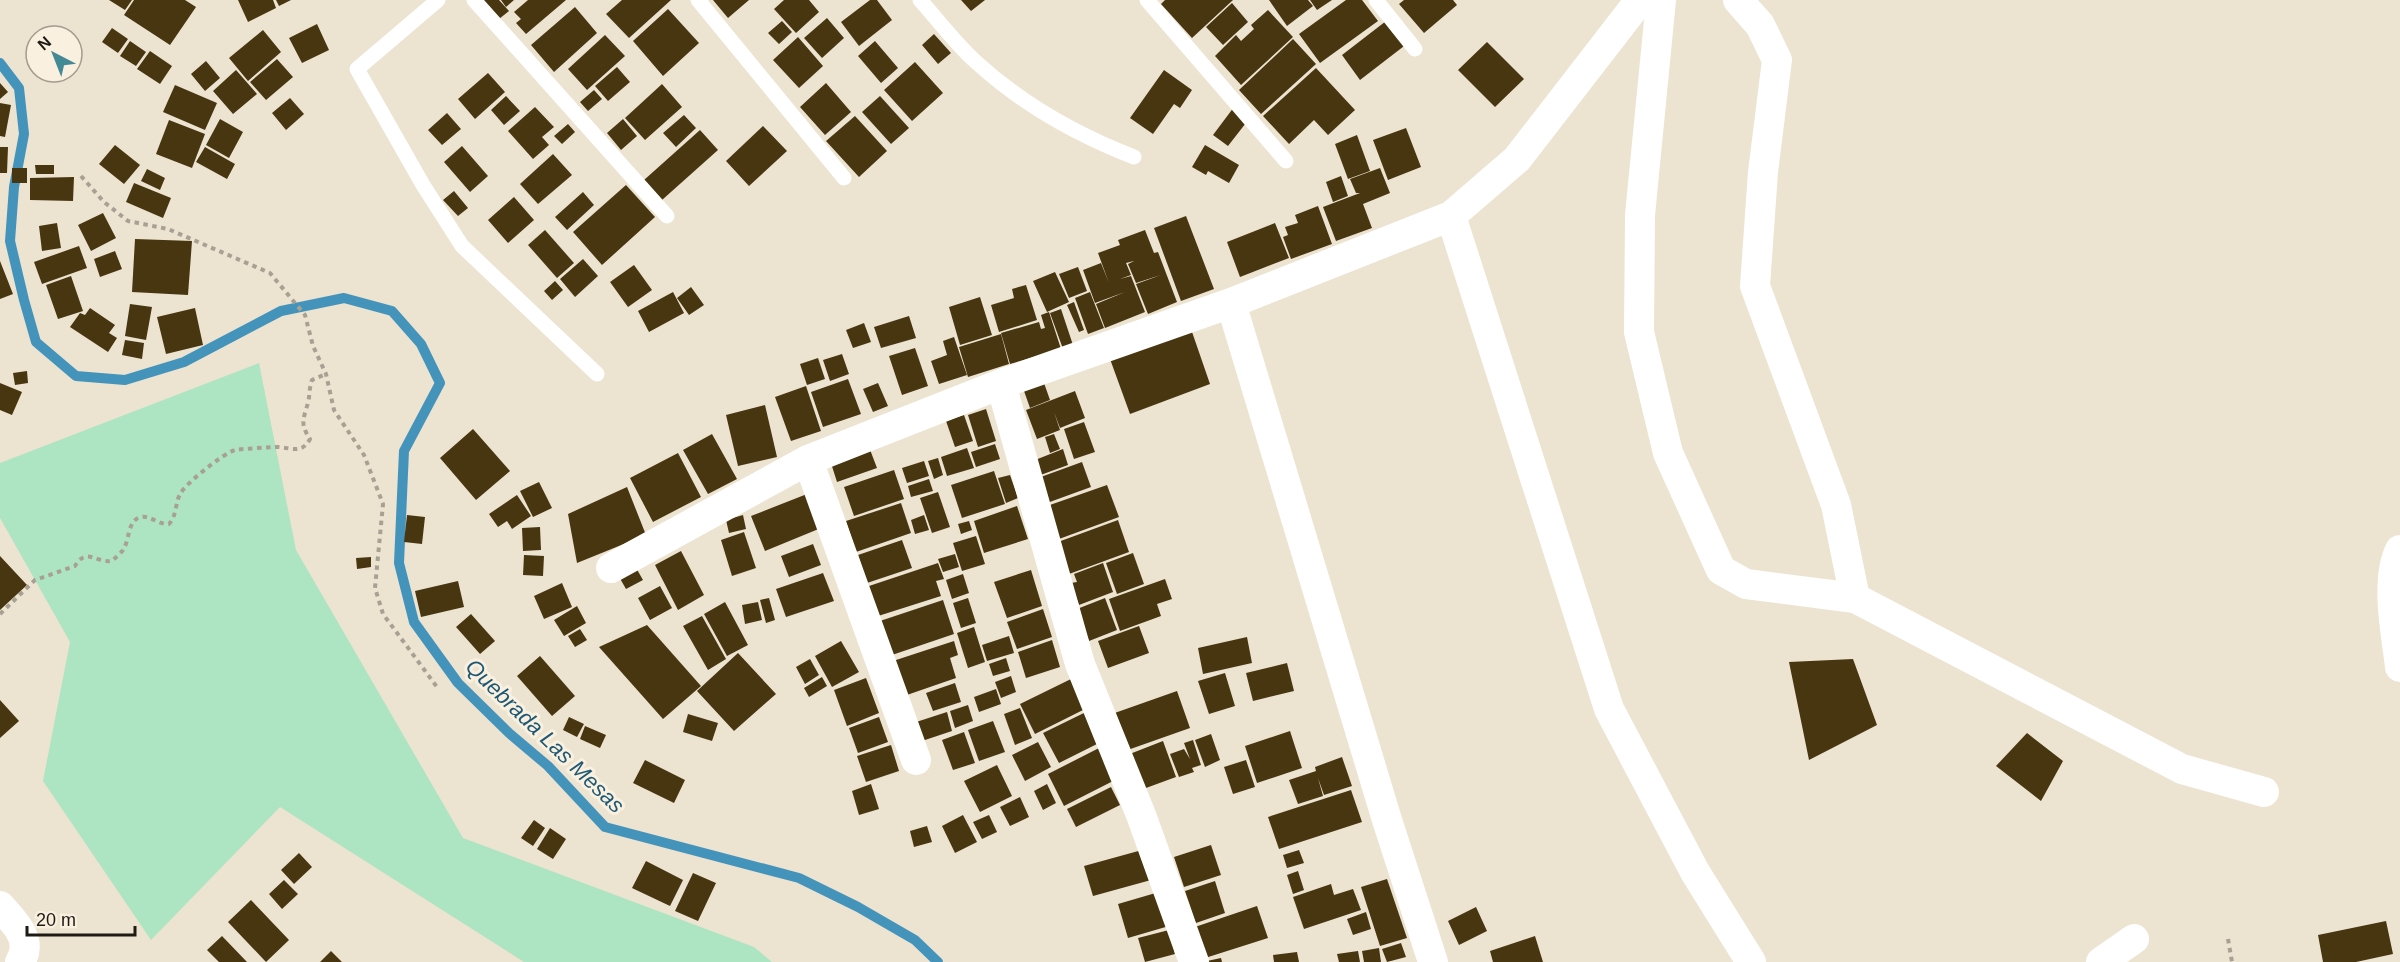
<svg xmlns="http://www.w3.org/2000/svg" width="2400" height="962" font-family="Helvetica,sans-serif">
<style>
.grass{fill:#ade5c2}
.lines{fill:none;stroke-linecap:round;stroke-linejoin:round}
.stream{stroke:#4493bb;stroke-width:10}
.building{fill:#483610}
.path{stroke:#a8a193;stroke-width:4;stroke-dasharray:4.5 4.5;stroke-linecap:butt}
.service{stroke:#fff;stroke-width:15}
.minor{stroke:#fff;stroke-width:30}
.labels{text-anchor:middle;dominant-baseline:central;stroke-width:6;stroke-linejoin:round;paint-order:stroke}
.water-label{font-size:22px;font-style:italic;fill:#1d5875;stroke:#faf0df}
</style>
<rect width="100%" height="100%" fill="#ece3d1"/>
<path class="grass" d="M259 363 296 550 463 838 754 947 772 962H524L280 807 151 940 43 781 70 642 0 518V463Z"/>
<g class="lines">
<path class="stream" d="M0 63 19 88 24 134 14 187 10 241 24 300 36 342 76 376 125 380 184 362 281 311 344 298 392 311 421 344 440 383 404 451 399 563 414 622 458 683 509 733 548 766 605 827 799 878 858 907 915 940 938 962"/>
</g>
<path class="building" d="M109 0H132L125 10Z
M134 0H185L196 7 170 45 124 15Z
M238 0H273L276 8 248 22Z
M276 0H291L279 6Z
M483 0H499L509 11 499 19Z
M501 0H514L506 7Z
M528 0H566L526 34 516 23 521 19 514 12Z
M622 0H671L629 38 606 14Z
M713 0H749L728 18Z
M784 0H809L819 12 796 33 774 9Z
M870 0H877L892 20 859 46 841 22Z
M961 0H985L971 11Z
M1165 0H1233L1192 38 1161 4Z
M1269 0H1308L1313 6 1287 26Z
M1310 0H1332L1317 10Z
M1346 0H1362L1378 21 1320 63 1299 34Z
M1404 0H1453L1457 5 1424 33 1399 4Z
M1232 3 1248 22 1223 45 1206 27Z
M575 7 597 33 554 72 531 45Z
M668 9 699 43 663 76 633 41Z
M1268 10 1293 37 1241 85 1215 56 1236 35 1241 41 1254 29 1251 25Z
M827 18 844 38 822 58 804 38Z
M1390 18 1408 43 1360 80 1342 55Z
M782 21 792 32 779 44 768 33Z
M317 24 329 50 302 63 289 38Z
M112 28 128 39 118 53 102 42Z
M263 30 281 52 248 81 229 58Z
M934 34 951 53 938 64 922 45Z
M605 35 625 56 587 90 568 69Z
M798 37 823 66 799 88 773 60Z
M1293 39 1316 64 1261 114 1239 90Z
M130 41 146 52 136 66 120 56Z
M875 41 898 68 881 83 858 56Z
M1487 42 1524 79 1495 107 1458 70Z
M150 51 172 66 160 84 137 69Z
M277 59 293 77 266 100 250 82Z
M206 61 220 78 205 91 191 74Z
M915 62 943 93 912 121 884 90Z
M617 67 630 82 608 101 595 86Z
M1316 68 1355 110 1328 135 1314 120 1289 144 1263 116Z
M236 70 257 94 233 114 213 91Z
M1164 70 1192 90 1180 108 1174 104 1153 134 1130 118Z
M488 73 505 92 475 119 458 99Z
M0 83 8 92 0 99Z
M826 83 851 112 825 135 800 107Z
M662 84 682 107 645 140 625 118Z
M175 85 217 103 205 130 163 112Z
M594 90 602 99 588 111 580 102Z
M506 96 520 111 504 125 491 110Z
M880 96 909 128 891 144 862 112Z
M290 98 304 114 286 130 272 113Z
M0 103 11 105 5 137 0 136Z
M535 107 554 127 542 137 549 145 533 159 508 131Z
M1234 107 1249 119 1228 146 1213 135Z
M447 113 461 129 442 145 428 130Z
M684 115 696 128 676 147 663 133Z
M855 116 887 151 859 177 826 141Z
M220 119 243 132 229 158 206 145Z
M623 119 637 136 621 150 607 133Z
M169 120 205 134 192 168 156 154Z
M568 124 575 132 562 144 554 136Z
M763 126 787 151 749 186 726 161Z
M1406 128 1421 167 1388 180 1373 140Z
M700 130 718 150 662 200 644 180Z
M1357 135 1370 171 1348 179 1335 144Z
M115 145 140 165 124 184 99 164Z
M1205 145 1239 165 1229 183 1208 171 1206 175 1192 167Z
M462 146 488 176 470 192 444 162Z
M0 147H8L7 173H0Z
M205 147 235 164 227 179 196 162Z
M553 154 572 175 538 204 520 184Z
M35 165H54V174H36Z
M12 168H27V183H12Z
M1380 168 1390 193 1363 204 1372 228 1336 241 1323 207 1360 193H1356L1350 179Z
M147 169 165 178 160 190 141 181Z
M1341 176 1348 196 1333 202 1326 182Z
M74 177 73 201 30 200V178Z
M134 183 171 198 163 218 126 202Z
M626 185 655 217 602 265 573 232Z
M454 191 468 208 458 216 443 200Z
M583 192 594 205 567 230 555 217Z
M514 197 534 220 508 243 488 220Z
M1318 206 1332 244 1291 259 1283 237 1288 235 1285 227 1298 223 1295 215Z
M103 213 116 238 91 251 78 225Z
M1186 216 1214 289 1181 301 1154 228Z
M57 223 61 248 42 251 39 226Z
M1275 223 1289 258 1240 277 1227 242Z
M545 230 574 263 557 278 528 245Z
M1145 230 1154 253 1158 252 1177 302 1148 314 1136 284 1161 275 1136 283 1128 264 1134 261 1126 263 1131 275 1120 279 1131 276 1145 312 1105 328 1096 304 1125 292 1095 303 1083 270 1101 263 1109 283 1098 253 1120 245 1118 240Z
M135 239 192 241 188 295 132 292Z
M79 246 87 268 42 284 34 262Z
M115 251 122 269 100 277 94 259Z
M583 259 598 276 575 297 560 279Z
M0 261 13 294 0 299Z
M634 265 652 290 628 307 610 282Z
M1078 267 1087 291 1069 298 1059 274Z
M1055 272 1069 302 1047 312 1033 281Z
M71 276 83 311 58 319 46 285Z
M555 281 563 290 552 300 544 291Z
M1026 285 1037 320 999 332 991 305 1014 298 1012 289Z
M691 287 704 305 689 315 677 298Z
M673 292 684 313 649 332 638 311Z
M1090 292 1104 328 1088 334 1075 298Z
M980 297 992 335 960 345 949 307Z
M1074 302 1084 330 1079 332 1067 305Z
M130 304 152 307 146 340 125 336Z
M90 308 115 325 109 333 117 338 108 352 70 327 80 313 85 315Z
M195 308 203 345 166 354 157 317Z
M1061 309 1073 345 1063 349 1050 313Z
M1049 312 1061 349 1010 364 1001 333 1039 322 1041 329 1045 328 1041 315Z
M909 316 916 338 881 348 874 327Z
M864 323 871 342 853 348 846 330Z
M1191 329 1210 384 1130 414 1110 359Z
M1001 334 1009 364 968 377 959 347Z
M954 337 967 375 939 384 931 361 947 355 943 341Z
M125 340 144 343 142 359 122 355Z
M915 348 928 386 902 395 889 356Z
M842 354 849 374 830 381 823 360Z
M818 358 825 379 807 385 800 364Z
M27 371 28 383 15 385 13 373Z
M848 379 861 414 823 427 811 392Z
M0 383 22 392 12 415 0 410Z
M878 383 888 406 873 412 863 389Z
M1044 383 1050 400 1030 408 1024 391Z
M806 386 821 431 791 441 775 397Z
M1075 391 1085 418 1060 428 1054 412 1060 430 1037 439 1026 410Z
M765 405 777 457 738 466 726 415Z
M986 409 996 441 978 447 968 415Z
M964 415 973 441 955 447 946 421Z
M1084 422 1095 452 1074 459 1064 429Z
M473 429 510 471 476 500 440 458Z
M712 434 737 479 708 494 683 450Z
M1054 434 1060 449 1050 453 1045 437Z
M995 444 1000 459 976 467 971 452Z
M869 447 877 468 837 482 830 460Z
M967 448 974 468 947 476 941 457Z
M1063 449 1068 465 1035 477 1030 462Z
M678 453 701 497 653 522 630 478Z
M938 458 943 475 934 479 928 461Z
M924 461 929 476 907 483 902 468Z
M1082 462 1091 487 1047 503 1038 478Z
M894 470 904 499 854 516 844 487Z
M994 471 1005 504 962 518 951 485Z
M1010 475 1018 498 1006 503 998 478Z
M929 479 933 491 911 497 908 486Z
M539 482 552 508 533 517 520 491Z
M1107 485 1119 517 1059 539 1047 506Z
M627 487 646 535 577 563 568 514Z
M938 492 950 527 932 533 920 498Z
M807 494 821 528 765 551 751 516Z
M517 495 531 516 512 529 507 521 498 527 489 514Z
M901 503 911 533 856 552 846 521Z
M1017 506 1028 539 984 553 974 521Z
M407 515 425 517 422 544 404 542Z
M743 515 746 529 729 533 726 520Z
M924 515 929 530 915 534 911 520Z
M1118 520 1129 552 1069 574 1058 542Z
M969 521 972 530 961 534 958 524Z
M540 527 541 550 523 551 522 528Z
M744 532 756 568 732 576 721 540Z
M976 536 985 564 962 571 953 543Z
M902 540 912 568 867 583 858 555Z
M813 544 821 565 789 577 781 556Z
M681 551 704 595 678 610 655 565Z
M1133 553 1144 584 1117 594 1106 563Z
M955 554 959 567 943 572 938 559Z
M524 555 544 556 543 576 523 575Z
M0 556 27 585 0 610Z
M371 557V567L357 569 356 558Z
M938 563 944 579 936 581 941 596 875 617 866 587Z
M1103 563 1113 592 1079 605 1071 583 1077 582 1074 574Z
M635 566 643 580 626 589 618 575Z
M1031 570 1042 606 1007 618 994 582Z
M823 573 834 601 786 617 776 589Z
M963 574 969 593 952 599 946 580Z
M1165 579 1172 599 1157 604 1161 616 1120 631 1109 599Z
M458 581 464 607 421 617 415 591Z
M562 583 572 607 544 619 534 596Z
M660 586 672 608 650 620 638 598Z
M769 598 775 620 766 623 760 600Z
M968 598 976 623 961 628 953 603Z
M1105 598 1117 630 1089 641 1077 609Z
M943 600 954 634 889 656 877 622Z
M725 602 748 645 727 656 704 614Z
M758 602 762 620 745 624 742 605Z
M577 606 586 623 564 636 554 620Z
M1043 609 1052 637 1017 649 1007 622Z
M471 614 495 641 480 654 456 627Z
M702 616 726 659 708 670 683 626Z
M647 625 701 686 663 719 599 647Z
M1139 626 1149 653 1108 668 1098 641Z
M974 627 985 662 968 668 957 633Z
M580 629 587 640 575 647 568 636Z
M1009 636 1014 653 987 661 982 645Z
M1247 637 1252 663 1203 674 1198 648Z
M1052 640 1060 667 1026 678 1018 652Z
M841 641 859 672 832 687 815 656Z
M954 641 958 655 950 658 956 678 904 696 893 661Z
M738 653 776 694 734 731 697 691Z
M540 656 575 696 552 716 517 676Z
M1006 658 1010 671 993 676 989 664Z
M810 659 819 675 805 684 796 667Z
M1853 659 1877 725 1809 760 1789 662Z
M1287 663 1294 691 1253 701 1246 673Z
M1225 673 1235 706 1209 714 1198 681Z
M1011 676 1016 692 1001 698 995 682Z
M822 677 827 686 809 697 804 688Z
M866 678 879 713 847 726 834 690Z
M1071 679 1085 709 1035 734 1020 704Z
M955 683 961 702 933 711 926 693Z
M996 689 1001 704 979 712 974 697Z
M1177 691 1190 728 1122 752 1109 715Z
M0 700 19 721 0 738Z
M968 705 973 721 955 728 950 711Z
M1020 708 1032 738 1015 745 1004 714Z
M1088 711 1103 741 1059 763 1043 733Z
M947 712 952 731 916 743 910 724Z
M688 714 718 723 712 741 683 732Z
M569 717 584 724 577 737 563 730Z
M879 717 888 742 858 753 849 728Z
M993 721 1005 752 979 761 968 730Z
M585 726 606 735 600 748 580 739Z
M1290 731 1302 768 1257 783 1245 746Z
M964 732 975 763 953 770 942 740Z
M2027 733 2063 761 2041 801 1996 766Z
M1211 734 1220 760 1205 767 1195 740Z
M1193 740 1201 765 1192 768 1194 772 1179 777 1170 754 1184 749 1190 759 1184 743Z
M1163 741 1176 777 1135 792 1122 757Z
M1038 742 1051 767 1025 781 1012 755Z
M891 745 899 771 866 782 857 756Z
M1101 747 1117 779 1064 806 1048 774Z
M1342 757 1352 786 1324 795 1318 778 1323 796 1298 804 1289 780 1316 771 1315 767Z
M645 760 685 780 674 803 633 783Z
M1246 760 1255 787 1233 794 1224 767Z
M997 765 1012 796 980 812 964 781Z
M871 784 879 809 859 815 852 791Z
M1047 784 1056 803 1043 810 1034 791Z
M1111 787 1120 805 1076 827 1067 809Z
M1351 790 1362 822 1279 849 1268 817Z
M1020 797 1029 817 1010 826 1000 807Z
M963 815 977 842 955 853 942 826Z
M989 815 997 832 982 839 973 822Z
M534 820 545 828 533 846 521 838Z
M927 826 932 842 914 847 910 831Z
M550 828 566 839 553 859 537 849Z
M1211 845 1221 875 1184 887 1174 857Z
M1142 850 1151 880 1093 896 1084 866Z
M1299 850 1304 863 1287 868 1283 855Z
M299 853 312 867 294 884 281 870Z
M646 861 683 880 670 906 632 888Z
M1298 871 1304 890 1293 894 1287 875Z
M693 873 716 883 698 921 675 911Z
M1387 879 1407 938 1380 946 1361 887Z
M284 880 298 894 282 909 269 894Z
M1215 881 1225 913 1196 923 1185 891Z
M1331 884 1334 895 1353 889 1361 910 1304 929 1293 897Z
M1159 892 1169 926 1128 938 1118 904Z
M251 900 289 940 266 962 228 922Z
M1257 906 1268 938 1202 959 1192 928Z
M1476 907 1487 931 1459 945 1448 921Z
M1366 912 1371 929 1353 935 1347 919Z
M2386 921 2393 954 2356 962H2323L2318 935Z
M1169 930 1175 954 1145 962 1138 938Z
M222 936 247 962H219L207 950Z
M1535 936 1543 962H1493L1490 951Z
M1401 943 1406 957 1387 962 1382 949Z
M1379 948 1381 962H1364L1362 951Z
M331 951 342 962H320Z
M1358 951 1360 962H1339L1337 954Z
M1297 952 1299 962H1274L1273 955Z
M1221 958 1222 962H1207V961Z"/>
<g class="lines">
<path class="path" d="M81 176 104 202 128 221 168 229 270 273 305 315 313 346 326 374 334 410 364 455 383 504 375 588 383 614 437 687
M0 614 35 580 75 566C86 547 96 563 112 561 116 557 120 554 123 550 130 540 127 520 141 517 150 515 159 525 169 524 177 515 175 504 180 494 186 483 224 453 235 450 241 449 271 447 278 447 292 448 302 454 310 439 300 424 303 420 308 403 310 395 309 388 312 380L326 374
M2228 939 2232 962"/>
<path class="service" d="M438 0 357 69 423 185 462 246 597 374
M474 0 667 216
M698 0 844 178
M920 0C938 20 956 44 976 62 1022 104 1077 135 1134 157
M1147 0 1286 161
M1376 0 1415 49"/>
<path class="minor" d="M1661 0 1640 215 1639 332 1668 453 1721 570 1746 584 1855 598
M1738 0 1760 25 1777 60 1763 172 1755 286 1836 505 1855 598 2182 769 2264 792
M1451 216 1609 709 1695 872 1751 962
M1231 303 1387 820 1433 962
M1001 384 1080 664 1141 815 1194 962
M808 460 916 760
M2400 550C2385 580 2396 633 2400 667
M611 568 808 460 1001 384 1231 303 1451 216 1517 159 1640 0
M0 906C14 922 34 940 20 962
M2101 962 2134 939"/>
</g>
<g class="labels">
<g class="water-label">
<text transform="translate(545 736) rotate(44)">Quebrada Las Mesas</text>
</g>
</g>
<g transform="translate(54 54) rotate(318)"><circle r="28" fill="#faf0df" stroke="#a29b8e" stroke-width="1.5"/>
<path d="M0-4.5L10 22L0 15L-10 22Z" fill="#448996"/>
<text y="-9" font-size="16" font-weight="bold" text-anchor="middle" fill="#1e1b15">N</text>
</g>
<path d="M27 926v9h108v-9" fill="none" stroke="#1e1b15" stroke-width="3"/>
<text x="36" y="926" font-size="18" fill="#1e1b15" stroke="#faf0df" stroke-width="4.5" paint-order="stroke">20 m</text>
</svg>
